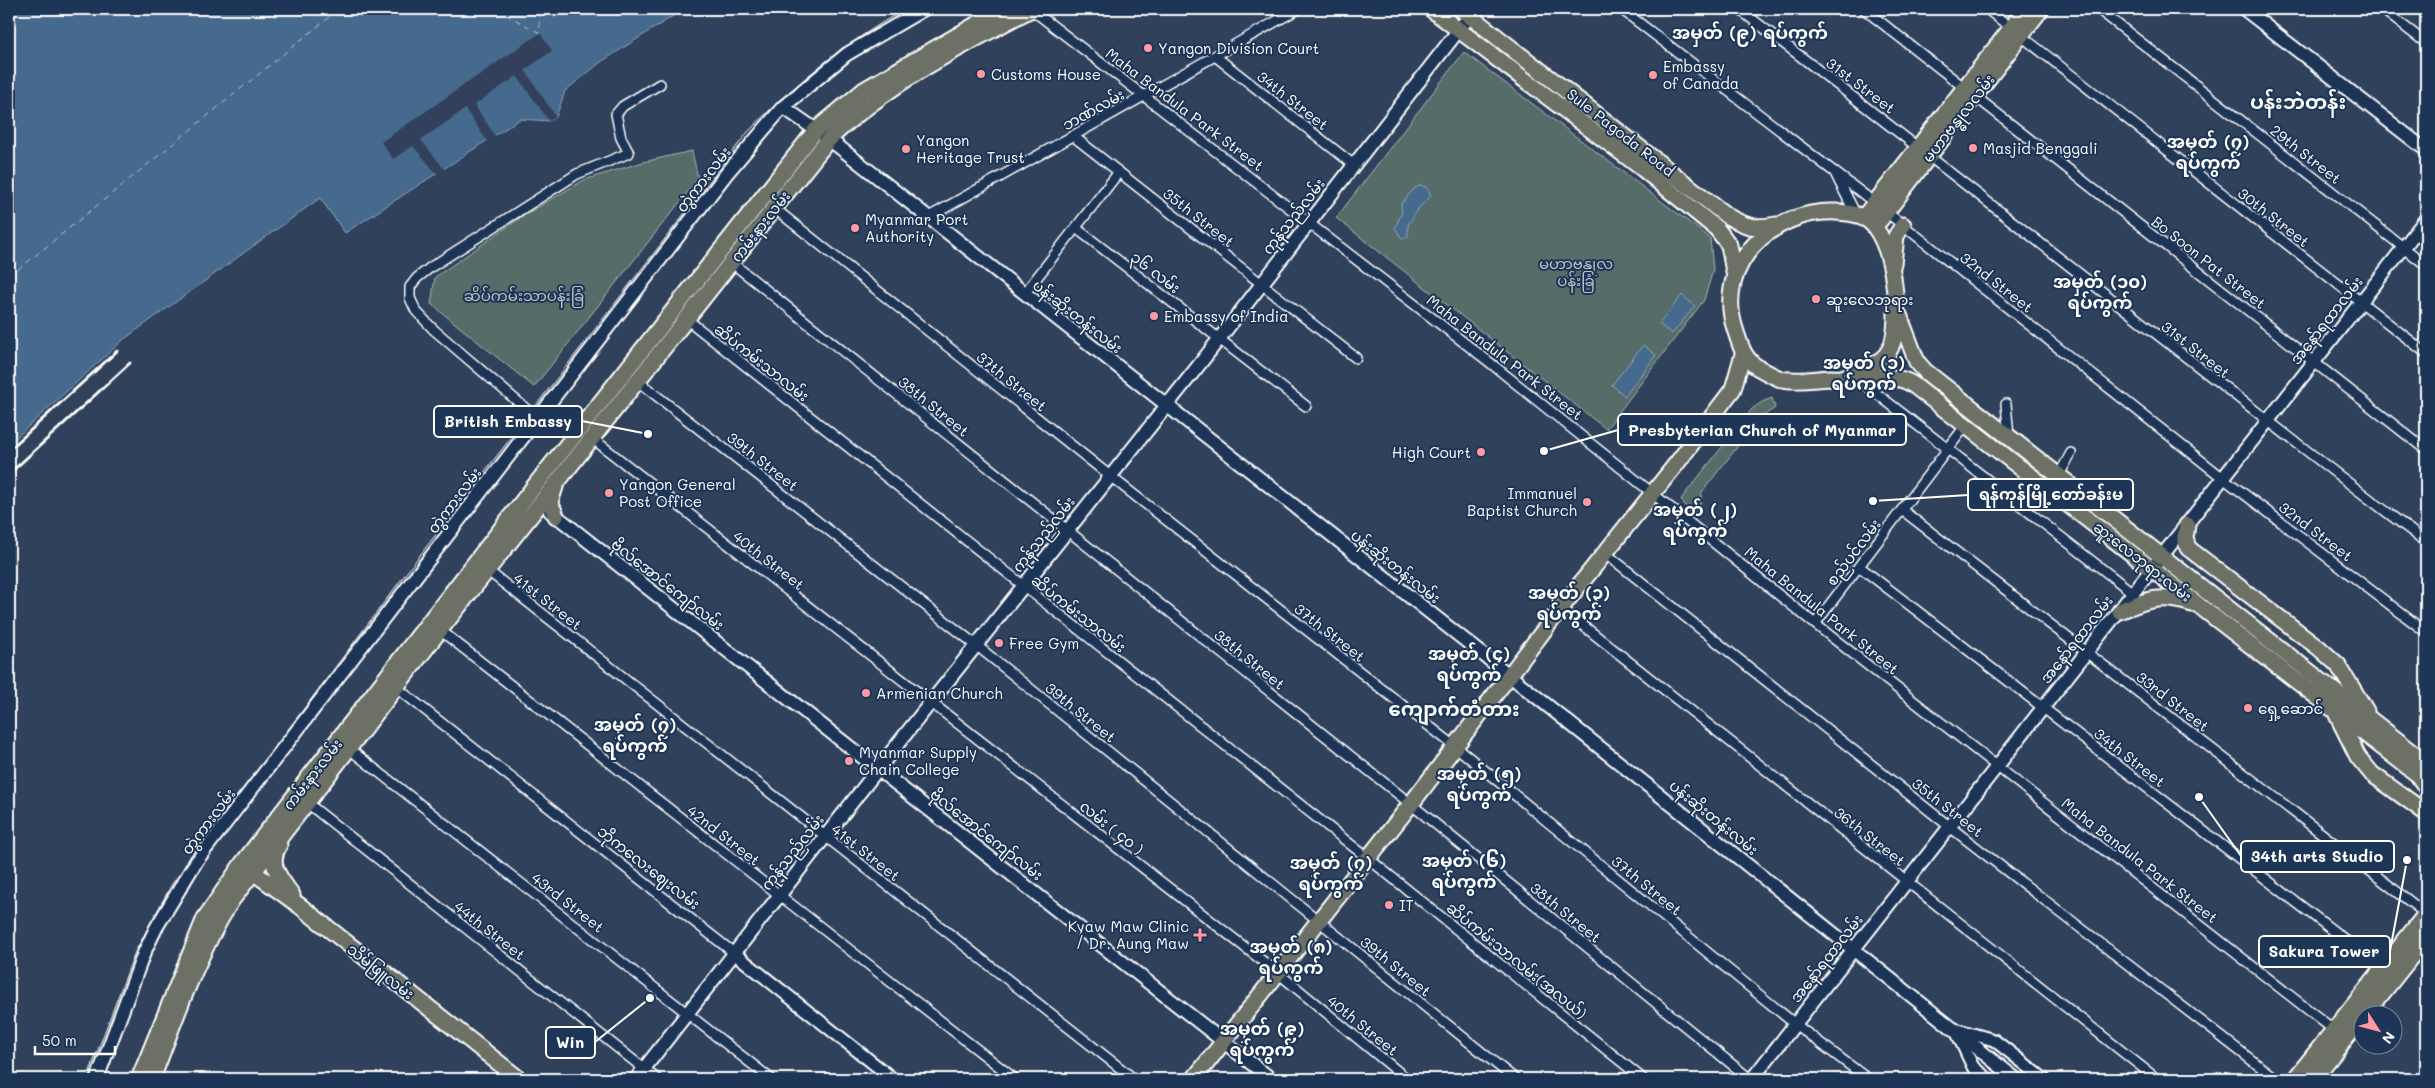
<svg xmlns="http://www.w3.org/2000/svg" width="2435" height="1088" font-family="Mali,'Noto Sans Myanmar',sans-serif">
<style>
.green{fill:#566c68;stroke:#aab6b4}
.water{fill:#456a8d;stroke:#8fa6bb}
.pier{fill:#30415c}
.lines{fill:none;stroke-linecap:round;stroke-linejoin:round}
.ferry{stroke:#b5c3d1;stroke-width:1;stroke-dasharray:6 5;stroke-linecap:butt}
.minor-casing{stroke:#fff;stroke-width:12}
.tertiary-casing{stroke:#fff;stroke-width:15}
.secondary-casing{stroke:#fff;stroke-width:16}
.primary-casing{stroke:#fff;stroke-width:19}
.minor{stroke:#1d3557;stroke-width:9}
.tertiary{stroke:#1d3557;stroke-width:11}
.secondary{stroke:#1d3557;stroke-width:12}
.primary{stroke:#6c7065;stroke-width:15}
.tram{stroke:#fff;stroke-width:1}
.rail{stroke:#fff;stroke-width:3}
.poi-dot{fill:#ff9aa2;stroke:#1d3557;stroke-width:2}
.labels{text-anchor:middle;dominant-baseline:central;stroke-width:4;stroke-linejoin:round;paint-order:stroke}
.poi-label{font-size:15px;fill:#fff;stroke:#1d3557;text-anchor:start}
.street-label{font-size:15px;fill:#fff;stroke:#1d3557}
.park-label{font-size:15px;fill:#bbc4c3;stroke:#1d3557}
.quarter-label{font-size:18px;font-weight:bold;fill:#fff;stroke:#1d3557}
.district-label{font-size:20px;font-weight:bold;fill:#fff;stroke:#1d3557}
.leader{fill:none;stroke:#fff;stroke-width:2}
.callout-dot{fill:#fff;stroke:#1d3557;stroke-width:2}
.callout{fill:#1d3557;stroke:#fff;stroke-width:2}
.callout-label{font-size:16px;text-anchor:middle;font-weight:bold;fill:#fff}
</style>
<rect width="100%" height="100%" fill="#30415c"/>
<filter id="ink" filterUnits="userSpaceOnUse"><feTurbulence type="fractalNoise" baseFrequency=".02" numOctaves="2"/><feDisplacementMap in="SourceGraphic" scale="10" xChannelSelector="R" yChannelSelector="G"/><feConvolveMatrix kernelMatrix="1 2 1 2 8 2 1 2 1" color-interpolation-filters="sRGB"/></filter>
<g filter="url(#ink)">
<path class="green" d="M1464 52 1710 238 1713 270 1704 300 1606 429 1336 218Z
M692 151 698 179 534 387 431 304 435 277 523 216 584 180 643 162Z
M1772 398 1775 408 1760 418 1702 492 1699 512 1689 513 1681 499 1752 409 1762 402Z"/>
<path class="water" d="M9 9H684L601 62 565 91 556 117 549 121 520 119 345 233 320 198 123 340 9 444Z
M1421 185 1427 188 1431 195C1427 202 1421 204 1417 210 1413 215 1413 219 1408 224V236L1402 239 1395 228 1402 212 1401 204 1414 189Z
M1682 295 1695 306 1672 334 1659 324Z
M1643 345 1656 355 1625 396 1612 385Z"/>
<path class="pier" d="M540 33 552 51 525 70 556 117 549 121 517 76 474 105 496 137 488 142 465 109 421 140 446 171 439 176 413 146 393 159 381 142Z"/>
<g class="lines">
<path class="ferry" d="M496 9 540 33 539 9
M9 277 339 9"/>
<defs>
<path id="minor" d="M1031 9 1488 361 1815 624 2334 1030
M1621 9 1875 203 2223 478 2426 632
M1739 9C1969 185 2195 367 2426 542
M1864 9 2426 450
M1987 9 2426 353
M2098 9 2426 265
M2382 9 2426 43
M1215 56 1354 165
M1073 136 1356 358
M1835 173 1855 213
M774 208 1110 476 1461 751 1795 1024 1868 1079
M927 218 1298 9
M1076 228 1306 406
M731 262 1417 809 1750 1079
M1024 294 1119 172
M684 317 1374 863 1643 1079
M635 379 976 645 1515 1079
M1858 379 2133 593
M2006 404 2009 437
M541 415 531 413 433 329 416 311 410 298V287L417 278 431 267 577 174 629 153 621 138 616 114 623 106 660 84
M592 438 1283 977 1407 1079
M2059 475 2071 453
M1902 510 2426 914
M1605 553 1950 827 2276 1079
M1860 567 2383 969
M487 570 1134 1079
M1561 608 2157 1079
M1815 624 1966 425
M440 630 1015 1079
M392 684 734 953
M348 748 771 1079
M306 802 657 1079"/>
<path id="tertiary" d="M734 953 893 1079
M1955 1029 1994 1040 2044 1079
M1956 1031 1973 1067 1988 1079"/>
<path id="secondary" d="M2244 9 2426 150
M783 107 829 139 1509 675 2016 1079
M550 511 1271 1079
M97 1079 144 953 156 928 197 860 727 173 783 107 847 54 924 9
M636 1079 889 755 1199 365 1475 9
M1752 1079 2426 219"/>
<path id="primary" d="M1431 9 1643 169 1717 229 1729 245 1735 277
M1461 9 1727 216C1747 227 1753 229 1776 225
M1863 218 2026 9
M1874 226 1881 219 2041 9
M1893 264 1896 236 1903 225
M1899 315 1917 362 1926 372 2426 763
M1842 378C1885 361 1896 359 1896 310 1895 283 1891 248 1874 226 1864 214 1851 213 1836 212 1773 209 1714 264 1735 329 1740 344 1743 358 1757 367 1764 371 1774 377 1781 379 1797 382 1815 379 1830 378 1842 378 1853 379 1864 378 1882 377 1897 375 1912 384L2417 774 2426 787
M555 487 550 502 556 516
M2187 525 2185 538 2188 548 2319 648 2338 665 2366 711
M2120 611C2147 599 2164 594 2192 604
M2337 715 2358 757 2372 774 2426 813
M279 845C267 865 280 878 292 895
M245 866 300 906 519 1079
M2364 1016 2426 938
M139 1079 205 918 242 864 529 493 816 130 864 90 1003 9
M152 1079C175 1019 196 957 231 901L440 630 829 139C888 83 959 47 1031 9
M1194 1079 1411 804 1561 608 1677 463 1733 389 1743 354
M2295 1079 2426 914
M2313 1079 2362 1018"/>
</defs>
<use href="#minor" class="minor-casing"/>
<use href="#tertiary" class="tertiary-casing"/>
<use href="#secondary" class="secondary-casing"/>
<use href="#primary" class="primary-casing"/>
<use href="#minor" class="minor"/>
<use href="#tertiary" class="tertiary"/>
<use href="#secondary" class="secondary"/>
<use href="#primary" class="primary"/>
<path class="tram" d="M87 1079 135 952 172 884 410 568 747 133C793 84 846 43 905 9"/>
<path class="rail" d="M9 450 117 351
M9 474 130 363"/>
</g>
</g>
<g class="poi-dot">
<circle cx="1148" cy="48" r="5"/>
<circle cx="981" cy="74" r="5"/>
<circle cx="1653" cy="75" r="5"/>
<circle cx="1973" cy="148" r="5"/>
<circle cx="906" cy="149" r="5"/>
<circle cx="855" cy="228" r="5"/>
<circle cx="1816" cy="299" r="5"/>
<circle cx="1154" cy="316" r="5"/>
<circle cx="1481" cy="452" r="5"/>
<circle cx="609" cy="493" r="5"/>
<circle cx="1587" cy="502" r="5"/>
<circle cx="999" cy="643" r="5"/>
<circle cx="866" cy="693" r="5"/>
<circle cx="2248" cy="708" r="5"/>
<circle cx="849" cy="761" r="5"/>
<circle cx="1389" cy="905" r="5"/>
<path d="M1197.5 927.5h5v5h5v5h-5v5h-5v-5h-5v-5h5z"/>
</g>
<g class="labels">
<g class="poi-label">
<text x="1158" y="48">Yangon Division Court</text>
<text x="1663" y="66">Embassy<tspan x="1663" dy="17">of Canada</tspan></text>
<text x="991" y="74">Customs House</text>
<text x="916" y="140">Yangon<tspan x="916" dy="17">Heritage Trust</tspan></text>
<text x="1983" y="148">Masjid Benggali</text>
<text x="865" y="219">Myanmar Port<tspan x="865" dy="17">Authority</tspan></text>
<text x="1826" y="299">ဆူးလေဘုရား</text>
<text x="1164" y="316">Embassy of India</text>
<text x="1471" y="452" text-anchor="end">High Court</text>
<text x="619" y="484">Yangon General<tspan x="619" dy="17">Post Office</tspan></text>
<text x="1577" y="493" text-anchor="end">Immanuel<tspan x="1577" dy="17">Baptist Church</tspan></text>
<text x="1009" y="643">Free Gym</text>
<text x="876" y="693">Armenian Church</text>
<text x="2258" y="708">ရှေ့ဆောင်</text>
<text x="859" y="752">Myanmar Supply<tspan x="859" dy="17">Chain College</tspan></text>
<text x="1399" y="905">IT</text>
<text x="1189" y="926" text-anchor="end">Kyaw Maw Clinic<tspan x="1189" dy="17">/ Dr. Aung Maw</tspan></text>
</g>
<g class="street-label">
<text transform="translate(1861 85) rotate(37)">31st Street</text>
<text transform="translate(1293 100) rotate(38)">34th Street</text>
<text transform="translate(1093 109) rotate(-29)">ဘဏ်လမ်း</text>
<text transform="translate(1185 109) rotate(37)">Maha Bandula Park Street</text>
<text transform="translate(1958 118) rotate(-52)">မဟာဗန္ဓုလလမ်း</text>
<text transform="translate(1621 132) rotate(38)">Sule Pagoda Road</text>
<text transform="translate(2306 154) rotate(38)">29th Street</text>
<text transform="translate(703 179) rotate(-52)">တွဲကားလမ်း</text>
<text transform="translate(1293 216) rotate(-52)">ကုန်သည်လမ်း</text>
<text transform="translate(1199 217) rotate(38)">35th Street</text>
<text transform="translate(2274 217) rotate(38)">30th Street</text>
<text transform="translate(760 226) rotate(-52)">ကမ်းနားလမ်း</text>
<text transform="translate(2209 262) rotate(38)">Bo Soon Pat Street</text>
<text transform="translate(1156 272) rotate(38)">၃၆ လမ်း</text>
<text transform="translate(1997 282) rotate(38)">32nd Street</text>
<text transform="translate(1078 316) rotate(38)">ပန်းဆိုးတန်းလမ်း</text>
<text transform="translate(2326 320) rotate(-52)">အနော်ရထာလမ်း</text>
<text transform="translate(2196 349) rotate(38)">31st Street</text>
<text transform="translate(1505 357) rotate(38)">Maha Bandula Park Street</text>
<text transform="translate(762 362) rotate(38)">ဆိပ်ကမ်းသာလမ်း</text>
<text transform="translate(1012 381) rotate(39)">37th Street</text>
<text transform="translate(934 406) rotate(39)">38th Street</text>
<text transform="translate(763 461) rotate(38)">39th Street</text>
<text transform="translate(454 500) rotate(-53)">တွဲကားလမ်း</text>
<text transform="translate(2316 531) rotate(37)">32nd Street</text>
<text transform="translate(1043 534) rotate(-52)">ကုန်သည်လမ်း</text>
<text transform="translate(1853 552) rotate(-53)">စည်ပင်လမ်း</text>
<text transform="translate(769 560) rotate(38)">40th Street</text>
<text transform="translate(2143 561) rotate(38)">ဆူးလေဘုရားလမ်း</text>
<text transform="translate(1396 566) rotate(38)">ပန်းဆိုးတန်းလမ်း</text>
<text transform="translate(668 584) rotate(38)">ဗိုလ်အောင်ကျော်လမ်း</text>
<text transform="translate(548 601) rotate(38)">41st Street</text>
<text transform="translate(1822 610) rotate(39)">Maha Bandula Park Street</text>
<text transform="translate(1079 613) rotate(38)">ဆိပ်ကမ်းသာလမ်း</text>
<text transform="translate(1330 632) rotate(38)">37th Street</text>
<text transform="translate(2076 639) rotate(-52)">အနော်ရထာလမ်း</text>
<text transform="translate(1250 659) rotate(39)">38th Street</text>
<text transform="translate(2173 701) rotate(38)">33rd Street</text>
<text transform="translate(1081 712) rotate(39)">39th Street</text>
<text transform="translate(2130 757) rotate(38)">34th Street</text>
<text transform="translate(312 774) rotate(-52)">ကမ်းနားလမ်း</text>
<text transform="translate(1948 807) rotate(38)">35th Street</text>
<text transform="translate(1714 817) rotate(39)">ပန်းဆိုးတန်းလမ်း</text>
<text transform="translate(208 821) rotate(-53)">တွဲကားလမ်း</text>
<text transform="translate(1112 827) rotate(38)">လမ်း ( ၄၀ )</text>
<text transform="translate(987 834) rotate(38)">ဗိုလ်အောင်ကျော်လမ်း</text>
<text transform="translate(724 835) rotate(38)">42nd Street</text>
<text transform="translate(1870 836) rotate(38)">36th Street</text>
<text transform="translate(792 852) rotate(-52)">ကုန်သည်လမ်း</text>
<text transform="translate(866 852) rotate(38)">41st Street</text>
<text transform="translate(2140 860) rotate(38)">Maha Bandula Park Street</text>
<text transform="translate(649 867) rotate(38)">ဘိုကလေးဈေးလမ်း</text>
<text transform="translate(1647 885) rotate(39)">37th Street</text>
<text transform="translate(568 902) rotate(38)">43rd Street</text>
<text transform="translate(1566 912) rotate(39)">38th Street</text>
<text transform="translate(490 930) rotate(38)">44th Street</text>
<text transform="translate(1826 958) rotate(-52)">အနော်ရထာလမ်း</text>
<text transform="translate(1517 960) rotate(39)">ဆိပ်ကမ်းသာလမ်း(အလယ်)</text>
<text transform="translate(1396 966) rotate(39)">39th Street</text>
<text transform="translate(381 971) rotate(38)">သိမ်ဖြူလမ်း</text>
<text transform="translate(1363 1025) rotate(39)">40th Street</text>
</g>
<g class="park-label">
<text x="1576" y="263">မဟာဗန္ဓုလ<tspan x="1576" dy="17">ပန်းခြံ</tspan></text>
<text x="524" y="295">ဆိပ်ကမ်းသာပန်းခြံ</text>
</g>
<g class="quarter-label">
<text x="1750" y="32">အမှတ် (၉) ရပ်ကွက်</text>
<text x="2208" y="141">အမှတ် (၇)<tspan x="2208" dy="21">ရပ်ကွက်</tspan></text>
<text x="2100" y="281">အမှတ် (၁၀)<tspan x="2100" dy="21">ရပ်ကွက်</tspan></text>
<text x="1864" y="362">အမှတ် (၁)<tspan x="1864" dy="21">ရပ်ကွက်</tspan></text>
<text x="1695" y="509">အမှတ် (၂)<tspan x="1695" dy="21">ရပ်ကွက်</tspan></text>
<text x="1569" y="592">အမှတ် (၃)<tspan x="1569" dy="21">ရပ်ကွက်</tspan></text>
<text x="1469" y="653">အမှတ် (၄)<tspan x="1469" dy="21">ရပ်ကွက်</tspan></text>
<text x="635" y="724">အမှတ် (၇)<tspan x="635" dy="21">ရပ်ကွက်</tspan></text>
<text x="1479" y="773">အမှတ် (၅)<tspan x="1479" dy="21">ရပ်ကွက်</tspan></text>
<text x="1464" y="860">အမှတ် (၆)<tspan x="1464" dy="21">ရပ်ကွက်</tspan></text>
<text x="1331" y="862">အမှတ် (၇)<tspan x="1331" dy="21">ရပ်ကွက်</tspan></text>
<text x="1291" y="946">အမှတ် (၈)<tspan x="1291" dy="21">ရပ်ကွက်</tspan></text>
<text x="1262" y="1028">အမှတ် (၉)<tspan x="1262" dy="21">ရပ်ကွက်</tspan></text>
</g>
<g class="district-label">
<text x="2298" y="101">ပန်းဘဲတန်း</text>
<text x="1454" y="708">ကျောက်တံတား</text>
</g>
</g>
<path class="leader" d="M648 434L582 421M1544 451L1618 430M1873 501L1968 495M2199 797L2241 856M2407 860L2390 951M650 998L595 1042"/>
<g class="callout-dot">
<circle cx="648" cy="434" r="5"/>
<circle cx="1544" cy="451" r="5"/>
<circle cx="1873" cy="501" r="5"/>
<circle cx="2199" cy="797" r="5"/>
<circle cx="2407" cy="860" r="5"/>
<circle cx="650" cy="998" r="5"/>
</g>
<g class="callout">
<rect x="434" y="406" width="148" height="31" rx="5"/>
<rect x="1618" y="414" width="288" height="31" rx="5"/>
<rect x="1968" y="479" width="165" height="31" rx="5"/>
<rect x="2241" y="841" width="153" height="31" rx="5"/>
<rect x="2259" y="936" width="131" height="31" rx="5"/>
<rect x="546" y="1027" width="49" height="31" rx="5"/>
</g>
<g class="callout-label">
<text x="508" y="427">British Embassy</text>
<text x="1762" y="436">Presbyterian Church of Myanmar</text>
<text x="2051" y="500">ရန်ကုန်မြို့တော်ခန်းမ</text>
<text x="2317" y="862">34th arts Studio</text>
<text x="2324" y="957">Sakura Tower</text>
<text x="570" y="1048">Win</text>
</g>
<rect width="2435" height="1088" fill="none" stroke="#1d3557" stroke-width="30"/>
<rect x="15" y="15" width="2405" height="1058" fill="none" stroke="#fff" stroke-width="2" filter="url(#ink)"/>
<g transform="translate(2378 1030) rotate(126)"><circle r="24" fill="#1d3557" stroke="#77869a"/>
<path d="M0-4L9 19L0 12L-9 19Z" fill="#ff9aa2"/>
<text y="-8" font-size="14" font-weight="bold" text-anchor="middle" fill="#ffffff">N</text>
</g>
<path d="M35 1046v8h80v-8" fill="none" stroke="#ffffff" stroke-width="2.5"/>
<text x="42" y="1046" font-size="15" fill="#ffffff" stroke="#1d3557" stroke-width="4" paint-order="stroke">50 m</text>
</svg>
